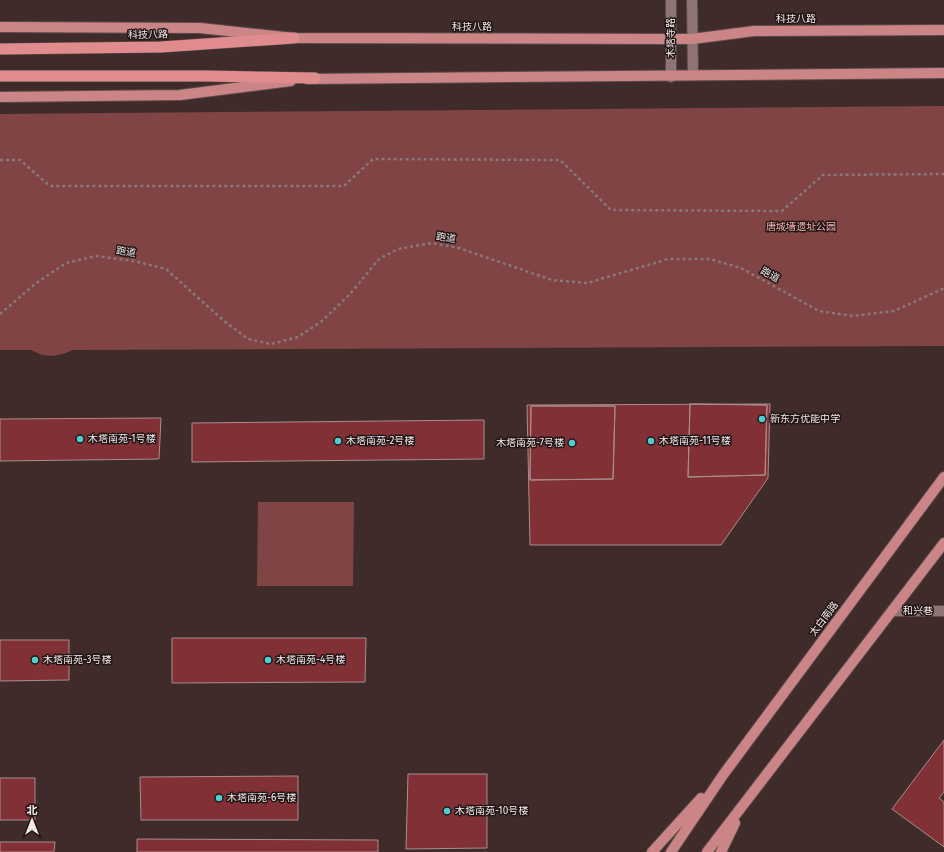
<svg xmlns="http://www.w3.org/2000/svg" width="944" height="852" font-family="'Fira Sans','Noto Sans SC',sans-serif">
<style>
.green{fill:#804445}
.building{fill:#813036;stroke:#a98e8e;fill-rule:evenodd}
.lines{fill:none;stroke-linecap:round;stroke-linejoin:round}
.tertiary-casing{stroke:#5d4b4b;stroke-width:12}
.primary-casing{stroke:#5d4b4b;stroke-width:12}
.trunk-casing{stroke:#5d4b4b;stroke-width:12}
.path{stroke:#8a7777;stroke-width:2.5;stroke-dasharray:3 3;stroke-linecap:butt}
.tertiary{stroke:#8e7474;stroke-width:10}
.primary{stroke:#cc8587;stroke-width:10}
.trunk{stroke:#e08b8e;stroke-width:11}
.poi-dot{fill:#51ccd1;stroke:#201616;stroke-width:1.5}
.labels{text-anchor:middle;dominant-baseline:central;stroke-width:3;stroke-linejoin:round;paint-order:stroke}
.street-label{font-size:10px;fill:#f8e9e9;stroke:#201616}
.park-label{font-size:10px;fill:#f9b1b1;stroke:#201616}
.poi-label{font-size:10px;fill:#f8e9e9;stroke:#201616;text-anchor:start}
</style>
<rect width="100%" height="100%" fill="#402b2b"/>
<path class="green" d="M944 106V346L72 350 66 353 54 356 42 355 31 350H0V114Z
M258 502H354L353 586H257Z"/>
<path class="building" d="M690 404 767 405 765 475 688 477Z
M770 404 768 478 721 545H530L527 405ZM690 404 767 405 765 475 688 477ZM531 406H615L613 479 530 480Z
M531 406H615L613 479 530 480Z
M161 418 159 459 0 461V419Z
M484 420V459L192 462V423Z
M172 638H366L365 682 172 683Z
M0 640H69V680L0 681Z
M944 740V792L939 798 944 802V847L892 809Z
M408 774H487V848L406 849Z
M298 776V820H141L140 777Z
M0 778H35V820H0Z
M137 839 378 840V852H137Z
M0 842H55L54 852H0Z"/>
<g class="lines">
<defs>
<path id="tertiary" d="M671 0V77
M692 0 693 75
M893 611H944"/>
<path id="primary" d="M0 27 200 28 294 38 671 39H692L754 31 944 30
M307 79 944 73
M0 97 180 95 291 81
M652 852 701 798
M671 852 723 775 944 477
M707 852 944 543
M721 852 735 823"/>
<path id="trunk" d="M0 49 161 47 294 38
M0 76H206L315 78"/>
</defs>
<use href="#tertiary" class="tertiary-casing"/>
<use href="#primary" class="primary-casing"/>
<use href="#trunk" class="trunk-casing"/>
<path class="path" d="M0 160H20L50 186H344L373 159 560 160 611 210 782 211 823 175 944 174
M0 314 35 284 66 263 96 256 134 261 166 269 224 321 248 339 271 344 298 337 322 321 350 294 379 259 398 249 432 243 459 248 552 280 587 283 668 259H710L741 268 819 311 853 316 894 311 944 288"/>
<use href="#tertiary" class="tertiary"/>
<use href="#primary" class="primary"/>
<use href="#trunk" class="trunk"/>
</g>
<g class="poi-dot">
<circle cx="762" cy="419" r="4"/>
<circle cx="80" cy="439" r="4"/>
<circle cx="338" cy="441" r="4"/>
<circle cx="651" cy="441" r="4"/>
<circle cx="572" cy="443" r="4"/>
<circle cx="35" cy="660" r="4"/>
<circle cx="268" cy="660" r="4"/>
<circle cx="219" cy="798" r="4"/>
<circle cx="447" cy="811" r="4"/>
</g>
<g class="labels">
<g class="street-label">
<text x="796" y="19">科技八路</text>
<text x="472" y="27">科技八路</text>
<text transform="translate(148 35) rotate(-1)">科技八路</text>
<text transform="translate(671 38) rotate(-90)">木塔寺路</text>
<text transform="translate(446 238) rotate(8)">跑道</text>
<text transform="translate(126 252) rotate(8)">跑道</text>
<text transform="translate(770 275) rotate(29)">跑道</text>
<text x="918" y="611">和兴巷</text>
<text transform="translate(824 619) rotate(-53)">太白南路</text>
</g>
<g class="park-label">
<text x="801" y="227">唐城墙遗址公园</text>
</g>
<g class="poi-label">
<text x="770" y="419">新东方优能中学</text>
<text x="88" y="439">木塔南苑-1号楼</text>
<text x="346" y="441">木塔南苑-2号楼</text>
<text x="659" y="441">木塔南苑-11号楼</text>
<text x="564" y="443" text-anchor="end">木塔南苑-7号楼</text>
<text x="43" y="660">木塔南苑-3号楼</text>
<text x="276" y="660">木塔南苑-4号楼</text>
<text x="227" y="798">木塔南苑-6号楼</text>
<text x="455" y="811">木塔南苑-10号楼</text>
</g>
</g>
<g transform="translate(32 820)" stroke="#201616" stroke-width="3" paint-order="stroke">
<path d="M0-3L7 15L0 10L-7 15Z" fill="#f8e9e9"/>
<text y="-6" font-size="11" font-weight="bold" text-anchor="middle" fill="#f8e9e9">北</text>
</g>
</svg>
